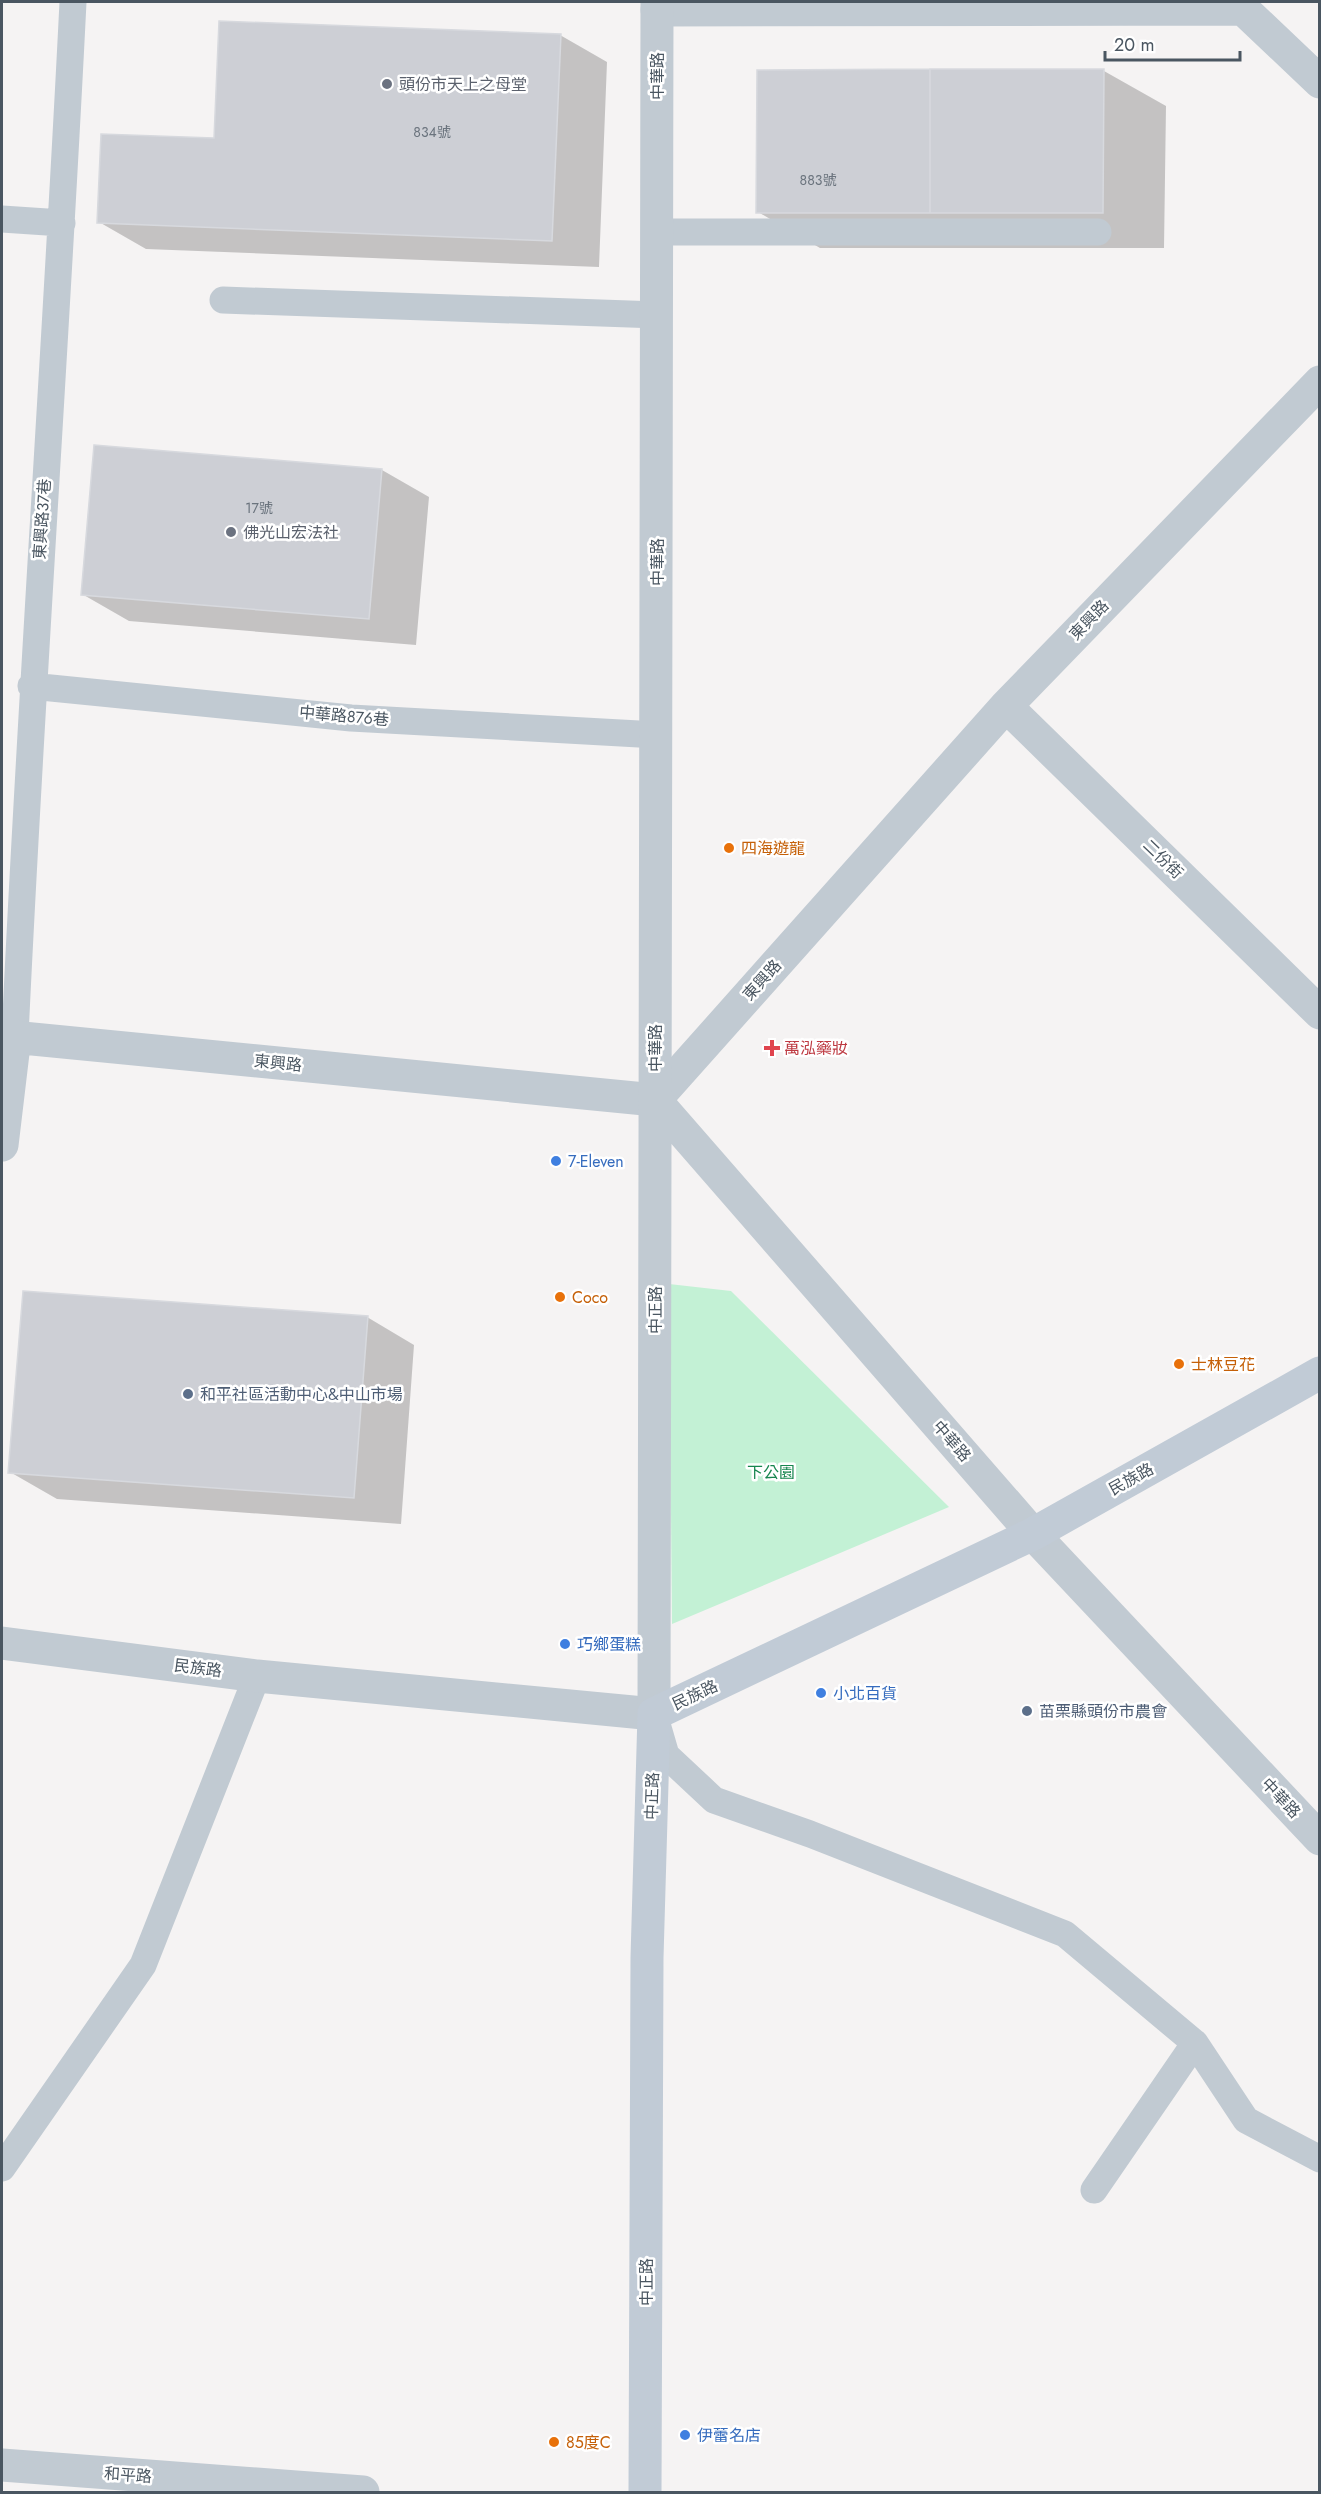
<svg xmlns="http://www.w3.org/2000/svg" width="1321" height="2494" font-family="Jost,'Noto Sans TC',sans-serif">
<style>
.green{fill:#c3f1d5}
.shadow{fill:#0003}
.building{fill:#cdcfd5;stroke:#d7d9de;stroke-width:1.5}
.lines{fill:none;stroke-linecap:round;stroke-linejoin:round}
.service{stroke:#c1cad2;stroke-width:27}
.minor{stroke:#c1cad2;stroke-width:33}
.tertiary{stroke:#c1cad2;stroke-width:33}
.secondary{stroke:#c1cbd6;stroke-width:33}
.worship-dot{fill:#6b7280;stroke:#fff;stroke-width:2}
.food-dot{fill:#e8710a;stroke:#fff;stroke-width:2}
.health-dot{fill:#e0444e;stroke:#fff;stroke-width:2}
.shop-dot{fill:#3f7fe0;stroke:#fff;stroke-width:2}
.service-dot{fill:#5c6f8a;stroke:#fff;stroke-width:2}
.labels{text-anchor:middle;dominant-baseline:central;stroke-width:5;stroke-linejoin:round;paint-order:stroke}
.number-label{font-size:14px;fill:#6b747e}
.street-label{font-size:16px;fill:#4a5661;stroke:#fff}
.worship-label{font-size:16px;fill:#5b616d;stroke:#fff;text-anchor:start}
.food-label{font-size:16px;fill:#c56008;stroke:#fff;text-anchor:start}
.health-label{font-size:16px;fill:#be3a42;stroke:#fff;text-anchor:start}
.shop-label{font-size:16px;fill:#366cbe;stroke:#fff;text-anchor:start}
.service-label{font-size:16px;fill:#4e5e75;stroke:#fff;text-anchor:start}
.park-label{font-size:16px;fill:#17864f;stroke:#fff}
</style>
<rect width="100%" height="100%" fill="#f5f3f3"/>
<path class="green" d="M669 1284 731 1291 949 1507 672 1624Z"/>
<path class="shadow" d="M560 35 607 62 599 267 146 249 99 222 215 140Z
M1104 71 1166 106 1164 248H820L758 212Z
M382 470 429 497 416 645 129 621 82 594Z
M367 1317 414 1345 401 1524 57 1499 10 1472Z"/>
<path class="building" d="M219 21 561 34 552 241 97 223 101 134 214 138Z
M930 69H1104L1103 213H930Z
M930 69V213H756L757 70Z
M94 445 382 469 369 619 81 595Z
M23 1291 368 1316 354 1498 8 1473Z"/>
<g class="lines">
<path class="service" d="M2 219 62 223
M658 232H1098
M223 300 658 315
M31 686 351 718 657 735
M15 1036C31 691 56 347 73 2
M657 1724 666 1755 714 1800 810 1834 1065 1934 1195 2043 1246 2120 1320 2159
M2 2168 143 1965 257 1676
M1094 2190 1195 2043"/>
<path class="minor" d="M657 10 1243 9 1320 82
M1006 706 1320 1013
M2 1036 655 1100 1006 706 1320 382
M2 1145 15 1036
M2 1643 257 1676 654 1714
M2 2465 363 2492"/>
<path class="tertiary" d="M655 1100 1033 1534 1320 1839
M654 1714 657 2"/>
<path class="secondary" d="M645 2492 647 1958 654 1714 1033 1534 1320 1373"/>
</g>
<g class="worship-dot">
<circle cx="387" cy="84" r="6"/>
<circle cx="231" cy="532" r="6"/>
</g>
<g class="food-dot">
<circle cx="729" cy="848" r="6"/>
<circle cx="560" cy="1297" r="6"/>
<circle cx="1179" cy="1364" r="6"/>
<circle cx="554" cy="2442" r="6"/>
</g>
<path class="health-dot" d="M769 1039h6v6h6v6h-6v6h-6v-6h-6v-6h6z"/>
<g class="shop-dot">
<circle cx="556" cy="1161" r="6"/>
<circle cx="565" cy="1644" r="6"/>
<circle cx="821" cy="1693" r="6"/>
<circle cx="685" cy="2435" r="6"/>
</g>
<g class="service-dot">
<circle cx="188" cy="1394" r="6"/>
<circle cx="1027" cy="1711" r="6"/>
</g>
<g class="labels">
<g class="number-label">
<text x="432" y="132">834號</text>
<text x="818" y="180">883號</text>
<text x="259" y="508">17號</text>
</g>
<g class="street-label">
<text transform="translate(657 76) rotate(-90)">中華路</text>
<text transform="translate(42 519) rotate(-86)">東興路37巷</text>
<text transform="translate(657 562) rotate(-90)">中華路</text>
<text transform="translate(1089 620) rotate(-46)">東興路</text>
<text transform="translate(344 716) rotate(5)">中華路876巷</text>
<text transform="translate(1163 859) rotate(44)">二份街</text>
<text transform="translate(762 980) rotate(-48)">東興路</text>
<text transform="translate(655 1048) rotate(-90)">中華路</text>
<text transform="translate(278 1063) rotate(6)">東興路</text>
<text transform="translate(655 1310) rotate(-90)">中正路</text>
<text transform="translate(952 1441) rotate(49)">中華路</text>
<text transform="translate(1131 1479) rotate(-29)">民族路</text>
<text transform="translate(198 1668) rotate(7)">民族路</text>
<text transform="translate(695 1695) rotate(-25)">民族路</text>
<text transform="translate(652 1796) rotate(-88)">中正路</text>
<text transform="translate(1281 1798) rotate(47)">中華路</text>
<text transform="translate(646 2282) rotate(-90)">中正路</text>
<text transform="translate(128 2475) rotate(4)">和平路</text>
</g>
<g class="worship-label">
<text x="399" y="84">頭份市天上之母堂</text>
<text x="243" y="532">佛光山宏法社</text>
</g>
<g class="food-label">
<text x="741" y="848">四海遊龍</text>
<text x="572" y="1297">Coco</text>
<text x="1191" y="1364">士林豆花</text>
<text x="566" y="2442">85度C</text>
</g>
<g class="health-label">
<text x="784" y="1048">萬泓藥妝</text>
</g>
<g class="shop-label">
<text x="568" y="1161">7-Eleven</text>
<text x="577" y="1644">巧鄉蛋糕</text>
<text x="833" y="1693">小北百貨</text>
<text x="697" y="2435">伊蕾名店</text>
</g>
<g class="service-label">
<text x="200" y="1394">和平社區活動中心&amp;中山市場</text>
<text x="1039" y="1711">苗栗縣頭份市農會</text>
</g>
<g class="park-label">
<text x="771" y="1472">下公園</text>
</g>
</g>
<rect width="1321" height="2494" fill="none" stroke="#4a5661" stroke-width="6"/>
<path d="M1105 51v9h135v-9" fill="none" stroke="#4a5661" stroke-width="3"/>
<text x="1114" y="51" font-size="18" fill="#4a5661" stroke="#ffffff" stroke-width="4.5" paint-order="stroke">20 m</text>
</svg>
